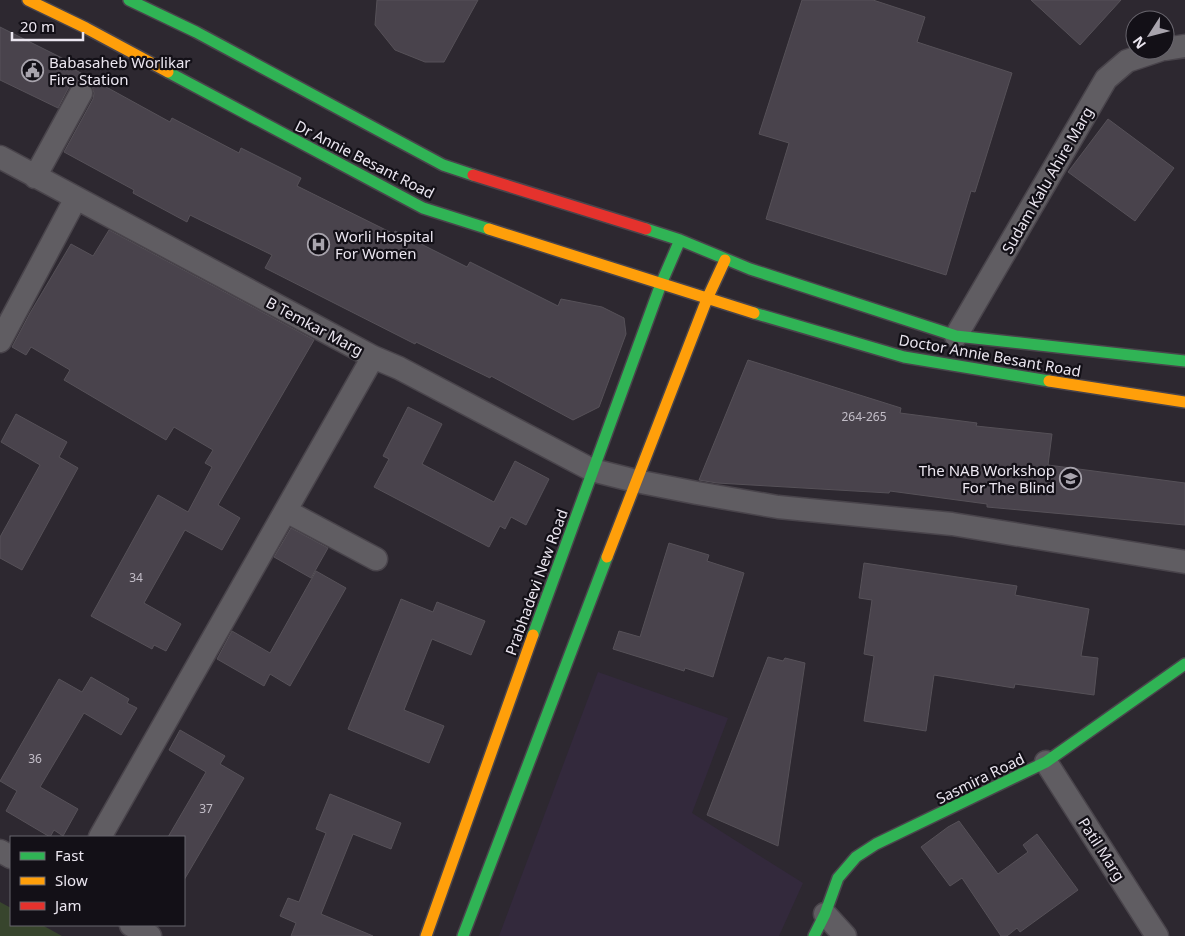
<svg xmlns="http://www.w3.org/2000/svg" width="1185" height="936" font-family="'Noto Sans',sans-serif">
<style>
.built{fill:#33293c}
.green{fill:#38452d}
.building{fill:#49434c;stroke:#565158}
.lines{fill:none;stroke-linecap:round;stroke-linejoin:round}
.street-casing{stroke:#49444b;stroke-width:25}
.fast-casing{stroke:#49444b;stroke-width:14}
.slow-casing{stroke:#49444b;stroke-width:14}
.jam-casing{stroke:#49444b;stroke-width:14}
.street{stroke:#605d62;stroke-width:22}
.fast{stroke:#30b455;stroke-width:11}
.slow{stroke:#ff9f0a;stroke-width:11}
.jam{stroke:#e5322d;stroke-width:11}
.labels{text-anchor:middle;dominant-baseline:central;stroke-width:4.5;stroke-linejoin:round;paint-order:stroke}
.number-label{font-size:12px;fill:#c2bdc7}
.poi-label{font-size:15px;fill:#ebe6f0;stroke:#131017;text-anchor:start}
.street-label{font-size:15px;fill:#ebe6f0;stroke:#131017}
</style>
<rect width="100%" height="100%" fill="#2d2830"/>
<path class="built" d="M598 672 728 718 692 813 803 883 779 936H499Z"/>
<path class="green" d="M0 902 11 908V925H42L62 936H0Z"/>
<path class="building" d="M377 0H478L444 62H425L395 50 375 25Z
M802 0H873L925 17 917 42 1012 73 975 192 971 191 946 275 766 219 789 143 759 134Z
M1031 0H1121L1080 45Z
M0 27 70 62 68 66 170 122 172 118 239 153 241 148 301 178 297 186 394 234 395 231 467 267 470 262 558 306 561 299 602 307 624 318 626 334 599 407 573 420 491 376 490 378 416 342 415 344 265 268 272 255 190 215 187 222 133 193 134 190 64 152 93 99 94 93 92 87 87 81 80 80 74 82 69 87 58 108 0 80Z
M1108 119 1174 168 1135 221 1068 172Z
M109 230 314 340 218 505 240 518 222 550 185 530 144 603 181 624 166 651 154 645 152 649 91 616 158 495 188 512 212 467 205 463 213 450 174 427 166 440 64 380 70 370 31 347 26 355 12 347 30 313 71 244 93 256Z
M748 360 901 408 900 413 977 423 976 426 1052 434 1048 465 1185 483V525L987 507V504L890 491 889 493 717 483 699 480Z
M408 407 442 424 422 464 494 502 515 461 549 479 526 525 511 517 505 529 500 526 489 547 374 487 389 459 383 456Z
M16 414 67 442 59 457 78 468 22 570 0 558V537L40 465 1 442Z
M291 528 328 548 311 578 274 557Z
M669 543 709 555 707 561 744 573 713 677 685 668 684 671 613 649 619 631 640 637Z
M864 563 1017 586 1015 595 1089 609 1081 656 1098 658 1094 695 1015 684 1014 688 934 675 926 731 864 721 874 656 864 654 872 600 859 598Z
M316 571 346 588 290 686 270 674 264 686 217 659 232 631 270 653Z
M401 599 433 612 437 602 485 621 471 655 432 639 404 710 444 726 429 763 348 729Z
M768 657 783 661 785 658 805 663 778 846 707 815Z
M91 677 129 699 127 703 137 708 121 735 84 713 40 787 78 809 63 836 54 830 50 837 6 811 17 791 0 781 59 679 82 692Z
M180 730 225 756 220 764 244 778 184 880V837H168L206 772 169 750Z
M330 794 401 823 391 849 353 834 321 914 373 936H291L296 923 280 916 288 898 299 902 326 833 316 829Z
M959 821 998 874 1028 852 1023 845 1037 834 1078 890 1020 932 1017 928 1007 936H1001L962 878 950 886 921 847 948 827Z"/>
<g class="lines">
<defs>
<path id="street" d="M1165 49 1185 46
M0 157 373 357 399 368 592 470 636 481 697 493 778 507 952 524 1185 562
M35 177 81 93
M956 336 1106 79 1127 61 1160 50
M0 341 76 198
M286 511 376 559
M1046 762 1157 936
M100 837 373 357
M0 851 11 857
M825 914 845 936
M131 925 150 936"/>
<path id="fast" d="M129 0 196 32 443 165 473 175
M168 72 423 208 489 229
M646 229 680 240 750 269 956 336 1185 361
M754 313 904 357 1049 381
M533 635 661 284 680 240
M463 936 607 557
M814 936 825 914 838 878 856 857 876 844 1046 762 1185 664"/>
<path id="slow" d="M28 0 86 28 168 72
M489 229 754 313
M1049 381 1185 402
M607 557 707 299 725 260
M426 936 533 635"/>
<path id="jam" d="M473 175 646 229"/>
</defs>
<use href="#street" class="street-casing"/>
<use href="#fast" class="fast-casing"/>
<use href="#slow" class="slow-casing"/>
<use href="#jam" class="jam-casing"/>
<use href="#street" class="street"/>
<use href="#fast" class="fast"/>
<use href="#slow" class="slow"/>
<use href="#jam" class="jam"/>
</g>
<defs>
<symbol id="civic-ring" viewBox="-11 -11 22 22"><circle r="9.5" fill="#131017" stroke="#a8a4ad" stroke-width="1.5"/><path d="M-.6-6.5H3V-4.5H.6V-3L4-1V1h2V6H-6V1h2V-1L-.6-3ZM-1.2 2.5V6h2.4V2.5Z" fill="#a8a4ad"/></symbol>
<symbol id="hospital-ring" viewBox="-11 -11 22 22"><circle r="9.5" fill="#131017" stroke="#a8a4ad" stroke-width="1.5"/><path d="M-5-5h3v3.5h4V-5h3V5h-3V1.5h-4V5h-3Z" fill="#a8a4ad"/></symbol>
<symbol id="university-ring" viewBox="-11 -11 22 22"><circle r="9.5" fill="#131017" stroke="#a8a4ad" stroke-width="1.5"/><path d="M0-5L7-2L0 1L-7-2ZM-4 1L0 2.5L4 1V4Q0 6-4 4Z" fill="#a8a4ad"/></symbol>
</defs>
<g fill-rule="evenodd">
<use href="#civic-ring" x="20" y="58" width="25" height="25"/>
<use href="#hospital-ring" x="306" y="232" width="25" height="25"/>
<use href="#university-ring" x="1058" y="466" width="25" height="25"/>
</g>
<g class="labels">
<g class="number-label">
<text x="864" y="416">264-265</text>
<text x="136" y="577">34</text>
<text x="35" y="758">36</text>
<text x="206" y="808">37</text>
</g>
<g class="poi-label">
<text x="49" y="62">Babasaheb Worlikar<tspan x="49" dy="17">Fire Station</tspan></text>
<text x="335" y="236">Worli Hospital<tspan x="335" dy="17">For Women</tspan></text>
<text x="1055" y="470" text-anchor="end">The NAB Workshop<tspan x="1055" dy="17">For The Blind</tspan></text>
</g>
<g class="street-label">
<text transform="translate(365 159) rotate(27)">Dr Annie Besant Road</text>
<text transform="translate(1047 180) rotate(-60)">Sudam Kalu Ahire Marg</text>
<text transform="translate(315 326) rotate(28)">B Temkar Marg</text>
<text transform="translate(990 355) rotate(10)">Doctor Annie Besant Road</text>
<text transform="translate(536 582) rotate(-70)">Prabhadevi New Road</text>
<text transform="translate(980 778) rotate(-26)">Sasmira Road</text>
<text transform="translate(1102 849) rotate(57)">Patil Marg</text>
</g>
</g>
<rect x="10" y="836" width="175" height="90" fill="#131017" stroke="#69666e"/>
<rect x="20" y="852" width="25" height="8" fill="#30b455" stroke="#69666e"/>
<text x="55" y="861" font-size="15" fill="#ebe6f0">Fast</text>
<rect x="20" y="877" width="25" height="8" fill="#ff9f0a" stroke="#69666e"/>
<text x="55" y="886" font-size="15" fill="#ebe6f0">Slow</text>
<rect x="20" y="902" width="25" height="8" fill="#e5322d" stroke="#69666e"/>
<text x="55" y="911" font-size="15" fill="#ebe6f0">Jam</text>
<g transform="translate(1150 35) rotate(234)"><circle r="24" fill="#131017" stroke="#69666e"/>
<path d="M0-4L9 19L0 12L-9 19Z" fill="#a8a4ad"/>
<text y="-8" font-size="14" font-weight="bold" text-anchor="middle" fill="#ebe6f0">N</text>
</g>
<path d="M12 32v8h71v-8" fill="none" stroke="#ebe6f0" stroke-width="2.5"/>
<text x="20" y="32" font-size="15" fill="#ebe6f0" stroke="#131017" stroke-width="4" paint-order="stroke">20 m</text>
</svg>
